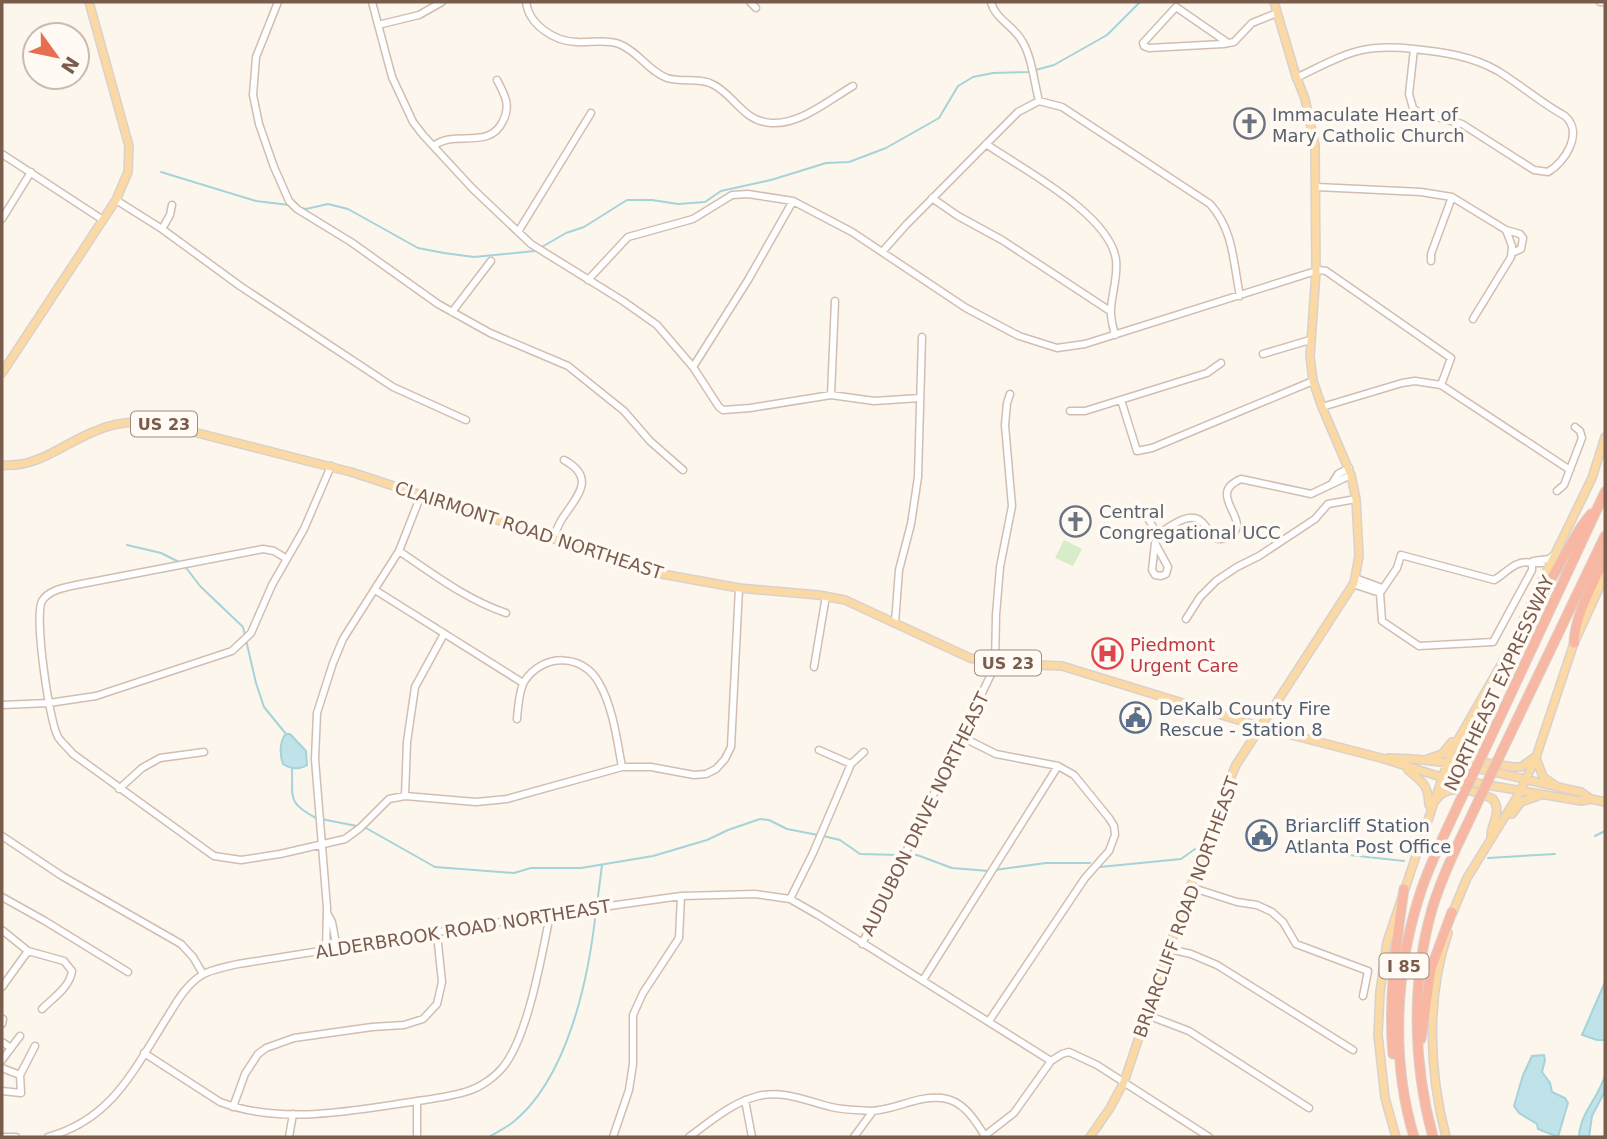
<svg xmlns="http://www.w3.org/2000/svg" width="1607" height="1139" font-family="'DejaVu Sans',sans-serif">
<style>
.green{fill:#d8ecc9}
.water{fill:#bfe3e8;stroke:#a5d3da;stroke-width:2}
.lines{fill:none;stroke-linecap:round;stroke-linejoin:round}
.stream{stroke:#a5d3da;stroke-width:2}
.minor-casing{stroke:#d1beb0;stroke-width:9}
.major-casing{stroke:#dad1cd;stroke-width:10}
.highway-casing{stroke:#dad1cd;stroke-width:11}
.minor{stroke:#fff;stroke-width:6}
.major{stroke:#fbd9a5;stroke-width:7}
.highway{stroke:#f7b7a3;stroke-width:9}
.highway-bridge-casing{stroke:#dad1cd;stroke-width:11;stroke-linecap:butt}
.highway-bridge{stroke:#f7b7a3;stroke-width:9}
.labels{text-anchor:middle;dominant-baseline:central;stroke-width:7;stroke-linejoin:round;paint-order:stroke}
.shield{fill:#fffaf3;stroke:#a28b7f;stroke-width:2}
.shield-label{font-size:16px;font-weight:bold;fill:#7a5c4d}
.worship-label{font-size:18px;fill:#5b616d;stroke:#fffaf3;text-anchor:start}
.street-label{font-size:18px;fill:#7a5c4d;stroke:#fffaf3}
.health-label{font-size:18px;fill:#be3a42;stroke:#fffaf3;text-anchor:start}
.service-label{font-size:18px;fill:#4e5e75;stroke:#fffaf3;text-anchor:start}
</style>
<rect width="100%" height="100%" fill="#fdf6ec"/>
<path class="green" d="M1064 540 1082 549 1073 566 1055 558Z"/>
<path class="water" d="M286 734H290L306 751 307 765C300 770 290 769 283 764 280 756 279 741 286 734Z
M1605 982V1040H1597L1582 1035Z
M1544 1055 1545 1060 1542 1072 1550 1083 1552 1092 1565 1098 1568 1103 1558 1137 1538 1129 1537 1124 1519 1113 1514 1106 1523 1075 1532 1056Z
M1605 1075V1091L1592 1116 1589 1137H1579C1580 1112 1599 1098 1605 1075Z"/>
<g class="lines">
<path class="stream" d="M161 172 256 201 289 205
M301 208 306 209 328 204 348 209 418 248 444 253 474 257 535 251
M540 248 566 233 584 227 627 200H652L678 204 705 202 721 191 771 180 826 163 849 162 886 148 939 118 958 86 973 77 993 73 1028 72 1054 65 1107 35 1140 2
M127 545 161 553 179 562
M184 565 200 586 243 627 256 683 264 707 286 734
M292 769C293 798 287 803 316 818
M321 819 357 826
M366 828 435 867 514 873 531 868H581L653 856 707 840 728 830 760 819 769 820 787 829 818 835
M823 836 840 840 860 854 900 855
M1595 836 1605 831
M1294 849 1404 861
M906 855H917L952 868 989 871
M1488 858 1555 854
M1100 867 1181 859 1195 849
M995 870 1046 863H1090
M597 904 602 865
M489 1137C496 1133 505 1128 512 1123 568 1079 589 977 596 910"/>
<defs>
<path id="minor" d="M278 2 256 57 253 95 259 124 274 167 289 201 297 209 351 242 438 304 490 333 568 366 624 411 650 441 683 470
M372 2 392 77 413 122 423 135 473 189 531 244 623 301 657 325 693 367 719 407 723 410 750 408 831 395 874 401 920 398
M526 2C529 25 554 41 576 42 590 43 606 39 619 44 638 51 648 71 667 78 682 83 700 77 714 85 736 97 743 121 771 123 800 125 829 100 853 86
M750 2 756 8
M991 2C995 19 1014 26 1022 41 1032 57 1034 82 1039 101
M1600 2H1605
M378 25 419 15 442 2
M1228 43 1176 7 1143 43 1144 46 1149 48 1223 44 1234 42 1252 23 1277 13
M1414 49C1443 52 1472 56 1498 71 1521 85 1541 103 1565 116 1584 133 1565 162 1548 172L1534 170 1462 124 1418 112 1413 108 1409 94Z
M1296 78C1344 55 1359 43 1414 49
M986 144C1022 169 1110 214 1116 260 1118 277 1112 292 1111 309 1110 317 1113 327 1115 335
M434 146C454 129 489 151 503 121 511 106 505 95 497 80
M2 154 103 220
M1317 187 1421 192 1452 197 1506 230 1512 246 1511 257 1473 319
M932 198 958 216 1002 240 1110 311
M116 200 162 229 240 286 393 387 466 420
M2 219 31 172
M162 229 170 215 172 205
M1506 230 1520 234 1523 238 1521 249 1512 253
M518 232 591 113
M882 252 906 225 1018 112 1039 101 1062 107 1210 204C1234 231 1233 262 1240 296
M1431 261V254L1452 197
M588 280 628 237 693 219 732 195 748 194 793 201 852 232 966 308 1019 336 1057 348 1085 344 1319 270 1326 271 1451 358 1441 385
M452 312 491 261
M1263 354 1310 340
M693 367 748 280 793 201
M831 395 835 301
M1121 400 1137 451 1152 448 1313 381
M1322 407 1402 383 1415 381 1441 385 1570 470
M1070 411H1085L1207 373 1221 363
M1333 482 1338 474 1349 468
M1557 491 1564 485 1582 438 1580 431 1575 427
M1144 512 1158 535
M553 539C556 532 558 525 562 519 577 496 597 478 564 460
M1155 543C1157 534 1162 532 1169 527 1213 497 1202 550 1228 537 1257 522 1203 495 1241 479L1311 494 1351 475
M1155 543 1168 567 1166 574 1161 576 1155 575 1152 570Z
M399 551C433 574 467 600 506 613
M1401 555 1494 580C1507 573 1515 559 1532 563V570L1493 642 1419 646 1382 621 1380 593 1397 568Z
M287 559 274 551 263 549 76 585C63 588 49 590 42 601 34 616 49 721 58 737 62 743 68 748 73 754L214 856 241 860 280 854 345 839 360 828 389 799 405 796 476 802 507 799 622 767H651L694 775 706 774 716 769 725 759 731 747 739 588
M1542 563H1532L1533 561 1549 559 1554 555
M1355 578 1382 588
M1353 584 1380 593
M375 590 523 683
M1186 619 1200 597 1216 581 1237 567 1259 556 1315 519 1328 504 1356 499
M895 623 899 570 911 524 918 477 922 337
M814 667 826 596
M2 705 49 703 96 696 232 651 251 633 272 585 304 529 331 466
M517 719C518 708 519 691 524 682 542 653 583 653 599 683 613 707 617 740 622 767
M962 737 996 754 1058 766 1074 775 1109 818 1114 826 1115 835 1109 851 1085 878 989 1021
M819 750 851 764
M119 789 142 768 160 758 204 752
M405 796 407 742 415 687 444 634
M2 836 62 876 181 944 193 957 203 974
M1190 887 1237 902 1257 905 1272 912 1283 922 1296 944 1368 971 1363 996
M2 897 45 921 128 972
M790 899 813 853 851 764 864 752
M327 913 332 922 337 949
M2 930 28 951 64 961 72 971C70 987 53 998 42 1009
M862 944 995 666 996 615 1000 567 1012 506 1005 425 1007 403 1010 394
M1169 949 1191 954 1217 965 1353 1050
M326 951 327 908 315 759 317 713 333 663 343 639 399 551 421 495
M923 980 1058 766
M2 987 28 951
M1147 1015 1189 1031 1309 1108
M2 1024 3 1019
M2 1042 11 1048 2 1060
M11 1048 20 1036
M144 1053 220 1102C280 1125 350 1111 411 1102 430 1099 450 1097 468 1091 481 1087 495 1077 503 1067 528 1037 542 954 550 915
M2 1068 20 1075 21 1093 2 1091
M20 1075 35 1046
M745 1100 752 1137
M233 1107 245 1074 258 1054 266 1048 294 1038 372 1027 404 1025 423 1019 437 1004 442 982 437 934
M2 1137H16
M48 1137C113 1119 134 1069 168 1016 177 1001 187 984 202 975 212 969 226 967 238 964L538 916 681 896 755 894 790 899 818 915 1051 1061
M289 1137 293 1114
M417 1137V1101
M613 1137 629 1090 633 1064V1015L643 993 679 938 681 896
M689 1137C711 1121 731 1103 758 1096 783 1090 807 1101 831 1107 843 1110 857 1110 869 1111 894 1111 917 1095 942 1098 963 1100 975 1120 985 1136
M854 1137 873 1111
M983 1137 1014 1113 1051 1061 1062 1054 1069 1052 1097 1065 1209 1137"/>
<path id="major" d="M2 373 116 200 128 172 129 146 89 2
M2 465C38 468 61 445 93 432 115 422 138 420 162 424L351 472 662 574 739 588 818 595 845 600 970 658 996 663 1062 666 1261 727 1381 758 1441 777 1581 801 1592 799
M1522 622 1592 478 1605 437
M1462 734 1465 738 1464 750 1475 761 1513 767H1521L1535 757
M1388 758C1452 758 1518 779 1581 792L1591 799 1605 802
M1536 758 1543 777 1556 786
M1425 760 1442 754 1452 742
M1408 770C1423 783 1428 784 1429 805
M1436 800C1447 782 1477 791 1493 799 1503 813 1490 823 1491 838
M1512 814 1521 802 1538 796
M1452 914 1467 878 1520 792 1536 757 1574 643 1605 575
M1090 1137 1110 1108 1124 1082 1179 918 1228 784 1236 765 1354 583 1359 556 1356 499 1351 475 1322 407 1313 381 1310 356 1316 272 1315 145 1305 99 1296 76 1274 2
M1396 1137 1385 1098 1378 1035 1380 992 1387 942 1451 752 1505 658
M1446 1137C1429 1072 1426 998 1448 933"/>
<path id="highway" d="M1574 643C1575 614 1594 583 1605 557
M1503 663 1581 527 1591 514
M1486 747 1605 492
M1502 751 1605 536
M1421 1039 1431 969 1452 912
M1393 1054C1388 999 1396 944 1404 889
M1414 1137C1391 1061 1395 973 1419 897 1429 864 1445 834 1459 803
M1433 1137C1413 1064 1411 983 1432 909 1443 873 1460 840 1476 806"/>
</defs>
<use href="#minor" class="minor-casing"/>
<use href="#major" class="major-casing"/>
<use href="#highway" class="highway-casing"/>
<use href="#minor" class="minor"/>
<use href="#major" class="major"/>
<use href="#highway" class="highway"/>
<defs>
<path id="highway-bridge" d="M1459 803 1486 747
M1476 806 1502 751"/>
</defs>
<use href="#highway-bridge" class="highway-bridge-casing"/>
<use href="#highway-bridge" class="highway-bridge"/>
</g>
<defs>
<symbol id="church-ring" viewBox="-11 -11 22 22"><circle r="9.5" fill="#fffaf3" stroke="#6b7280" stroke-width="1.5"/><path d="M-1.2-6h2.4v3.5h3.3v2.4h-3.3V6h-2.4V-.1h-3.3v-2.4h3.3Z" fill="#6b7280"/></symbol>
<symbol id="hospital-ring" viewBox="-11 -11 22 22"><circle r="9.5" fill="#fffaf3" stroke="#e0444e" stroke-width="1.5"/><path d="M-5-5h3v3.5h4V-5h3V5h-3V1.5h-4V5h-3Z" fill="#e0444e"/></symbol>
<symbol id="civic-ring" viewBox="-11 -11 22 22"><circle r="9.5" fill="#fffaf3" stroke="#5c6f8a" stroke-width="1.5"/><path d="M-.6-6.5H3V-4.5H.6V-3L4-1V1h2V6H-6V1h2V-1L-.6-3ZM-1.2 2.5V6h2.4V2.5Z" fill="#5c6f8a"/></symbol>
</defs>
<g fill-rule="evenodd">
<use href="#church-ring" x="1232" y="106" width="35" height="35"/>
<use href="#church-ring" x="1058" y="504" width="35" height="35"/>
<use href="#hospital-ring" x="1090" y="636" width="35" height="35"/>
<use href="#civic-ring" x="1118" y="700" width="35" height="35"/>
<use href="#civic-ring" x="1244" y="818" width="35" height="35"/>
</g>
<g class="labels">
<g class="shield">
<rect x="131" y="411.5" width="66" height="25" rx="5"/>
<rect x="975" y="650.5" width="66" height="25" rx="5"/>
<rect x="1379.5" y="953.5" width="49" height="25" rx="5"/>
</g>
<g class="shield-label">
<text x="164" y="424">US 23</text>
<text x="1008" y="663">US 23</text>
<text x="1404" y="966">I 85</text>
</g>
<g class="worship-label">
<text x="1272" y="114">Immaculate Heart of<tspan x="1272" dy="21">Mary Catholic Church</tspan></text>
<text x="1099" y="511">Central<tspan x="1099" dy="21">Congregational UCC</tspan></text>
</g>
<g class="street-label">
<text transform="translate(529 530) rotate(18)">CLAIRMONT ROAD NORTHEAST</text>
<text transform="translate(1499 683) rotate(-65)">NORTHEAST EXPRESSWAY</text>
<text transform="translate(925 814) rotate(-64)">AUDUBON DRIVE NORTHEAST</text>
<text transform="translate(1186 907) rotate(-70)">BRIARCLIFF ROAD NORTHEAST</text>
<text transform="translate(463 929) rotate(-9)">ALDERBROOK ROAD NORTHEAST</text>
</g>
<g class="health-label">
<text x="1130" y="644">Piedmont<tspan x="1130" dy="21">Urgent Care</tspan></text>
</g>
<g class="service-label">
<text x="1159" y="708">DeKalb County Fire<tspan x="1159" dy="21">Rescue - Station 8</tspan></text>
<text x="1285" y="825">Briarcliff Station<tspan x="1285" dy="21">Atlanta Post Office</tspan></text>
</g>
</g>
<rect width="1607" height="1139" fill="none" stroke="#7a5c4d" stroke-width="7"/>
<g transform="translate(56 56) rotate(123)"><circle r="33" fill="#fffaf3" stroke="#cabbb1" stroke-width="2"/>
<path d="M0-5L12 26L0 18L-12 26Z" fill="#e76f51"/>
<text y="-10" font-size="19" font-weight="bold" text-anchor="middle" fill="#7a5c4d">N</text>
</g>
</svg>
